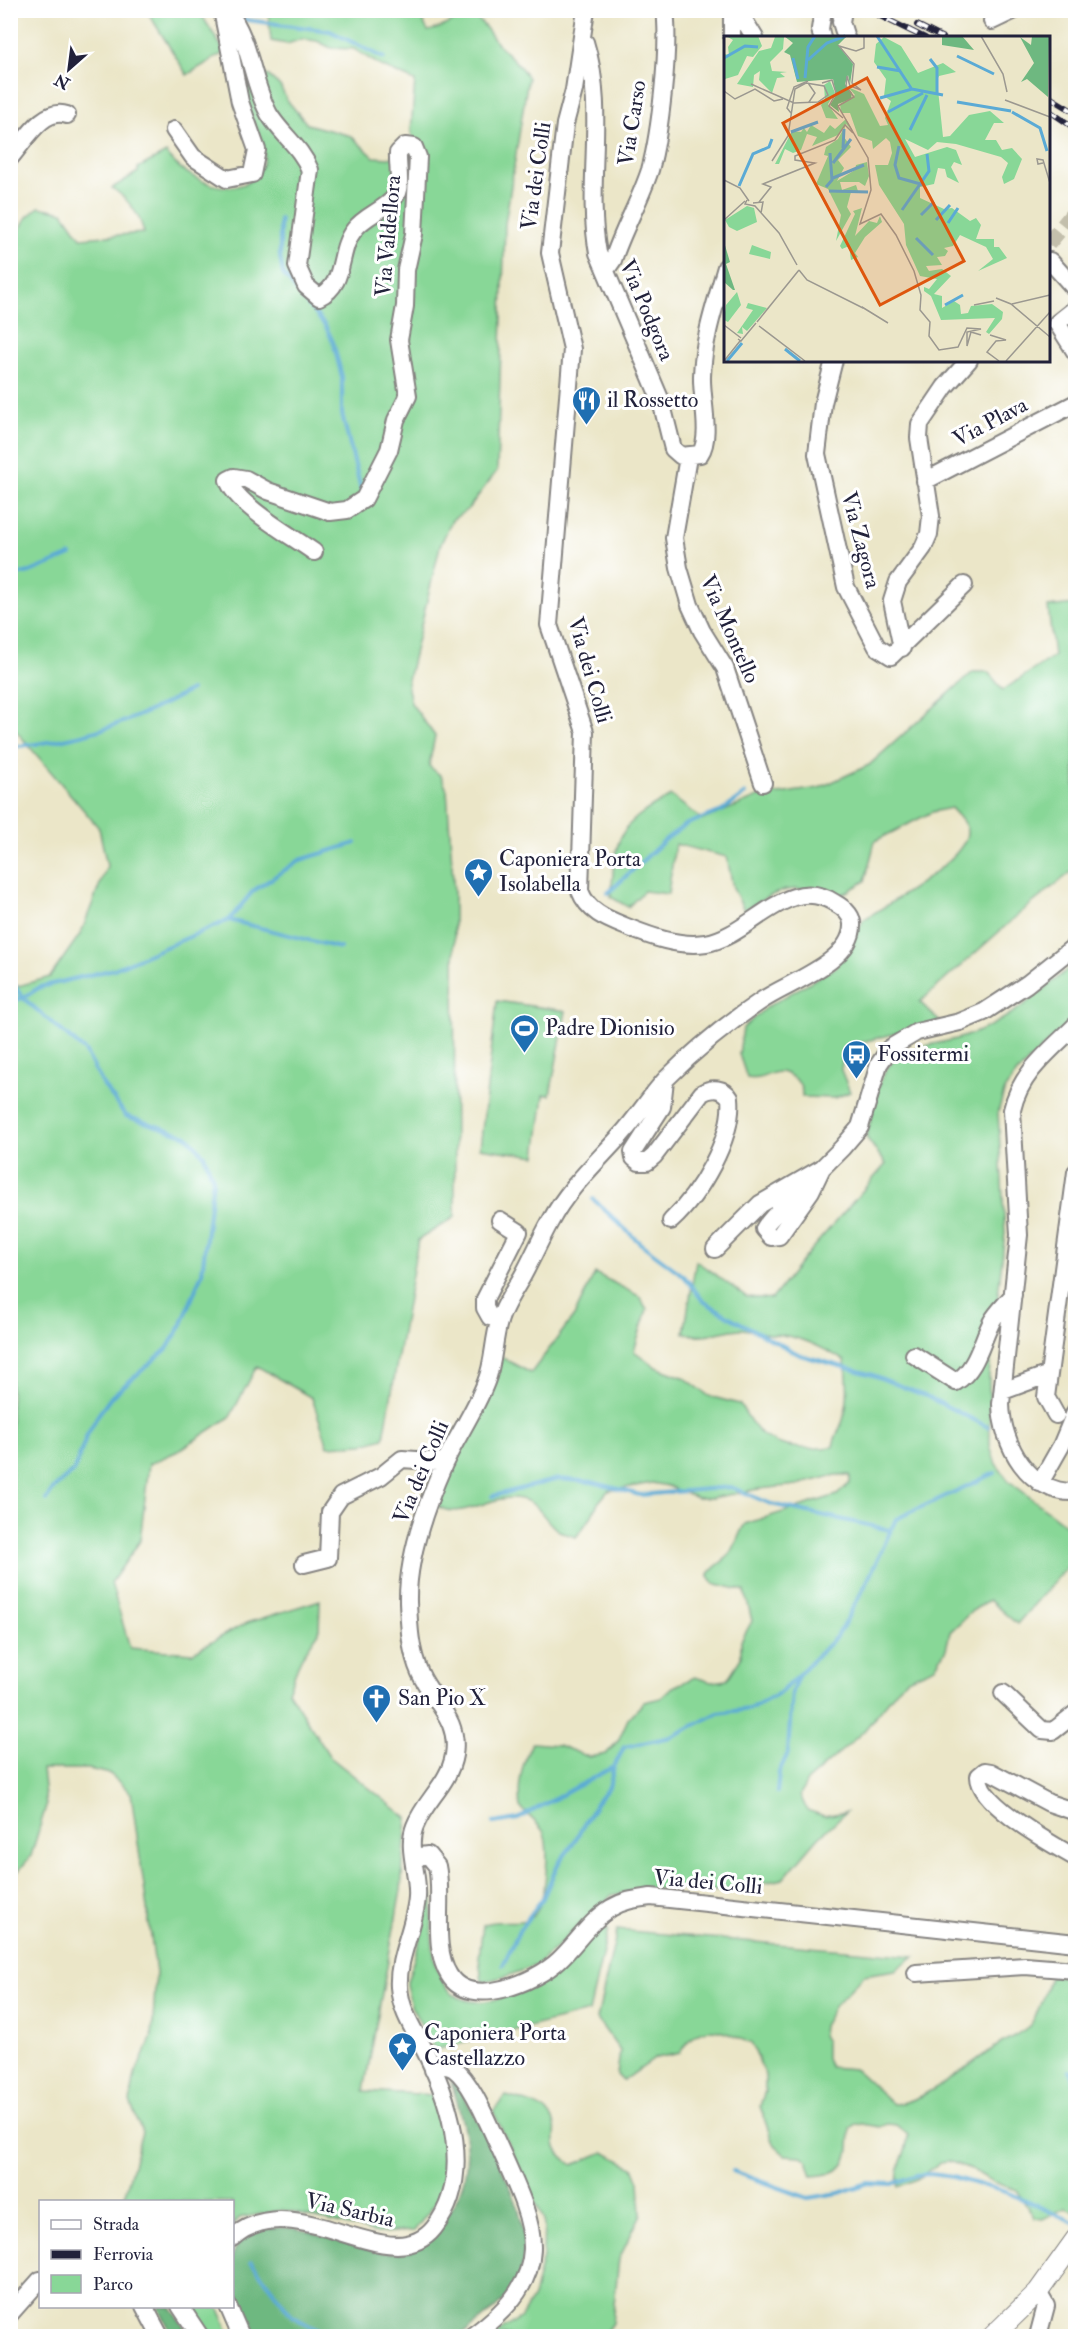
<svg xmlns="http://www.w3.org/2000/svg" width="1086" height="2347" font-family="'IM FELL Double Pica',serif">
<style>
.green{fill:#88d797;stroke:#557c69;stroke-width:1.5}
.forest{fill:#6eb880;stroke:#486d5e;stroke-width:1.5}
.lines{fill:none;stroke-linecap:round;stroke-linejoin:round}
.stream{stroke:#5aaad5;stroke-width:4}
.minor-tunnel{stroke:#c3bfac;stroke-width:16;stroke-dasharray:16 8;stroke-linecap:butt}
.minor-casing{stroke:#868482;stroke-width:20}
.major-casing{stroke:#868482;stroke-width:22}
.minor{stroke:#fff;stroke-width:16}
.major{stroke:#fff;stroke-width:20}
.rail-casing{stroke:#22223b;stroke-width:6}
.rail{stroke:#fff;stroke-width:4;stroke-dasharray:11;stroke-linecap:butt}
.labels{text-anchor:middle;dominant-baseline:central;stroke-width:6;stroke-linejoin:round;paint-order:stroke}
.street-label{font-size:22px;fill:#22223b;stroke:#fff}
.poi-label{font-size:22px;fill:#22223b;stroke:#fff;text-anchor:start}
.inset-river{fill:none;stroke:#5aaad5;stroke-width:3}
.inset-road{fill:none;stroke:#9b9890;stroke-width:1.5}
.view{fill:#de560e;fill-opacity:0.15;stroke:#de560e;stroke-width:3}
.inset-edge{fill:none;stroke:#22223b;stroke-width:3}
</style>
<rect width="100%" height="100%" fill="#fff"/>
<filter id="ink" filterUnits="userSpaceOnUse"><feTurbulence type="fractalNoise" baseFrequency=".0167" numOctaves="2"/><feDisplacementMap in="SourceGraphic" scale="12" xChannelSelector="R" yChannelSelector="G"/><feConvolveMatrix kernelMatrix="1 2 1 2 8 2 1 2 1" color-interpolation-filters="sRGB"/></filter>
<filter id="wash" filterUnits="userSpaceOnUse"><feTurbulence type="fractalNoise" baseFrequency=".008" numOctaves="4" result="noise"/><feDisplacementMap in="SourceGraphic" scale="24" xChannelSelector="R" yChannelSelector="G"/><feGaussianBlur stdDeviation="1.35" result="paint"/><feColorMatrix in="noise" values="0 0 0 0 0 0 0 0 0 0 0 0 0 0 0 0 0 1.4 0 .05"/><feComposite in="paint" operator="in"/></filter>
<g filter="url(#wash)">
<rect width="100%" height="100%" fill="#ebe6c8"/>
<path class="green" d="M147 11H199L225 52 187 75Z
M268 11H408L421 18 428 31C444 29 454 19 469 14 485 22 488 33 499 45 510 57 520 64 528 78L505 224 497 471 468 509 452 520 440 546 407 684 411 703 435 736 429 766 441 776 447 790 454 894 455 1217 418 1240 384 1438 363 1444 328 1446 312 1398 257 1366 230 1417 178 1451 149 1464 140 1541 111 1583 130 1648 192 1653 244 1624 320 1600 319 1632 301 1658 288 1691 330 1757 407 1818 401 1890 364 2091 436 2095 448 2138 444 2192 414 2231 378 2233 283 2210 239 2218 233 2224 232 2202 123 2201 142 2132 130 2102 135 2074 152 2037 156 1973 131 1793 110 1774 89 1769H42L46 1806 31 1856 11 1880V988L50 977 81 933 107 866 99 828 11 725V244L27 217 39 207 63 212 81 238 144 233C140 214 127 198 112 188L138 172V168L166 153C182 177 235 204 258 173 262 167 265 159 264 151 263 137 252 122 247 108 244 97 243 86 241 75L246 70 269 76 280 86 287 100 307 124 351 136 374 157 389 158 409 153 413 139 411 131 415 81 381 66 354 49 331 48 317 41 302 39 287 44 271 41Z
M1075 604V869L1019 914 920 1002 940 1022 862 1042 844 1050 841 1070 850 1092 835 1098 802 1097C802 1090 802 1085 796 1080 774 1061 769 1082 747 1078L739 1054 743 1028 765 1008 836 967 856 935 863 920C886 905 969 859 967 831 967 823 956 814 951 808L932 812 875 841 865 881 837 898C790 884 786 886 744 910L733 888 727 857 675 844 668 894 644 891 628 907 611 897C616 836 615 826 671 796L703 820 758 797 819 788 869 765 973 672H988L1003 690 1054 656 1048 607Z
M1075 963V1016L1017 1073 1005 1089 998 1112 1005 1233 989 1375 990 1446 996 1464 1009 1481 1066 1525 1073 1541 1075 1558 1017 1624 989 1600 972 1611 950 1632 946 1649 935 1667 905 1680 863 1732 807 1781 800 1795 807 1810 824 1816 846 1812 818 1838 783 1879 722 1891 651 1888 612 1895 537 1965 507 1976 482 1982 479 1957 483 1925C498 1917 519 1927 533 1916 546 1905 551 1845 543 1831 538 1823 527 1815 520 1807 517 1784 522 1763 532 1743L558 1745 589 1757 606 1754 618 1741 628 1719 644 1702 661 1698 673 1687 695 1677 711 1682 727 1680 741 1658V1641L752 1621 745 1591 713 1583 708 1576C713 1564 727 1562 732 1551 737 1542 739 1533 745 1524L837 1495 850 1483V1475H836L797 1485 759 1489 712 1498H697L668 1486 652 1483 608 1491 598 1503 591 1517 576 1537C570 1535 560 1533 555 1528 542 1517 539 1503 521 1499 491 1492 464 1522 437 1506L499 1356 531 1373 574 1316 595 1273 639 1296 647 1309 634 1351 656 1367 685 1378 709 1396 739 1404C746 1412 751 1424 758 1431 777 1450 808 1450 833 1447 834 1437 840 1430 843 1420 849 1402 848 1379 845 1361 821 1347 799 1335 771 1334 761 1334 750 1328 739 1329 719 1331 705 1339 684 1333L696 1261 747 1297 772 1299 808 1253 886 1164 866 1137C873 1115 875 1085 888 1067 904 1045 937 1045 960 1038 1006 1025 1040 992 1075 963Z
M497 1001 566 1011 550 1095H544L536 1156 480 1148Z
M429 1892 433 1895C429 1947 430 2023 507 1996 527 1989 548 1980 564 1966 577 1955 587 1941 599 1929L608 1930 589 2012 435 2050 411 2006 406 1985 422 1933 426 1895Z
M617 1930 914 1956 895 1970 864 1975 835 2005 823 2026 822 2035 826 2042V2059L830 2067 855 2069 893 2104C922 2104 972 2062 997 2046 1007 2039 1020 2034 1029 2026 1037 2019 1046 1987 1051 1975L1075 1978V2211L1065 2208 1043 2219 1035 2218 1016 2190 993 2182 971 2169 948 2161 940 2162 921 2177 898 2187C895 2163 907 2157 908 2135L896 2125 888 2124 880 2127 856 2123 850 2129C849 2161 848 2174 812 2176L807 2160 801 2156 785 2155 773 2144 760 2106 765 2091V2075L752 2044C722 2031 700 2017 680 2053L656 2058 623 2081 617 2075 620 2051 597 2019Z
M506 2096C520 2100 544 2105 552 2118 563 2137 541 2143 573 2165L604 2152 633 2167 639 2182 641 2214 619 2259 612 2323 603 2336H493L521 2317 533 2297 543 2257 544 2220 493 2111Z
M192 2307H218L231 2336H212Z"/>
<path class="forest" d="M451 2082C465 2087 514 2191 519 2211 524 2230 527 2260 518 2279 507 2302 479 2323 459 2336H250C240 2313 218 2263 241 2242 288 2200 354 2263 407 2252 425 2248 437 2226 448 2212 479 2173 465 2124 451 2082Z
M158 2307H171L190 2336H173Z"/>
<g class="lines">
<path class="stream" d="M240 19 330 31 384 58
M280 219V257L283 274 326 327 333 342 342 377V414L361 489
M10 576 30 572 71 555
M10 747C78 741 132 723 191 690
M608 893 666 839 687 824 722 811 745 794
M229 920 340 948
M10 980 23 998 85 1051 104 1086 126 1116 187 1136 204 1155 213 1179 202 1273 182 1324 167 1349 112 1396 98 1415 87 1435 74 1471 55 1487 46 1500
M10 1001 23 998 40 987 114 969 229 920 253 891 300 860 356 843
M593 1199 641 1244 684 1276 703 1301 735 1320 800 1355 873 1375 928 1397 988 1427
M493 1496 558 1479 592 1482 640 1495 731 1487 771 1504 890 1530
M777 1792 779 1772 788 1753 792 1691 798 1676
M493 1823 518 1819 613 1767
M503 1965 520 1929 543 1898 558 1864 573 1844 596 1803 609 1787 614 1767 624 1747 671 1737 718 1713 750 1709 781 1692 838 1635 866 1584 896 1519 995 1473
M1070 2071 1076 2085
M733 2171 808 2198 839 2193 868 2183 892 2184 916 2175 931 2174 953 2177 1006 2192 1076 2223
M251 2261 292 2316 328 2336"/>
</g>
</g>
<g filter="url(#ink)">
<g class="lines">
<path class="minor-tunnel" d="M1048 244 1076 210"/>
<defs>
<path id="minor" d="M227 10C251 40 251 81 269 114 281 134 301 147 310 170L297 266 306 286 319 297C347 284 337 251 354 230 364 216 383 211 394 198 403 188 397 166 398 153L405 146 414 147 418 157 414 234 406 270 405 306 399 340 408 396 396 420 389 450 364 499 347 510 330 512 268 491 246 479 234 477 228 480C236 505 292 536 314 552
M843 10 841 22 846 38
M992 21 1015 10
M732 38V15L744 20 755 38
M822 38 820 29 823 10
M585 42C607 111 585 184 598 253L661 401 673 449 681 456 700 454C712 437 701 397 702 376 703 339 716 302 726 267
M174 130 193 157 227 179 252 174 257 150 240 102 222 10
M10 158C25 141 43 107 67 115
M1050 261 1076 290
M606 270 613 260C623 229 640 201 650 170 660 134 670 48 665 10
M1076 308 1057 323 1076 353
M834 360 823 403 817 454 846 587 877 647 891 656 964 585
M688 457 674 538 679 568 690 605 702 631 725 668 763 783
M925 481 1076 403
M902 648 892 601 898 582 923 548 929 534 931 516 919 438 920 424 945 387 969 360
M1076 1025C1050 1051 1020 1073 1012 1110L1019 1235 1001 1404C1002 1445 1029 1494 1076 1492
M665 1080 662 1107 633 1152 634 1158 639 1162H647L654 1156 702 1093C712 1087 724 1088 730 1098 734 1138 699 1195 671 1221
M822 1168 811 1191 779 1236 771 1237 764 1229C765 1222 813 1177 822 1168Z
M715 1249 760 1204 822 1168 842 1148 860 1127 879 1064 890 1048 917 1032 960 1022 984 1012 1027 984 1076 945
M499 1318 490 1317 485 1308V1299L519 1232 500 1220
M914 1355 956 1382C977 1369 981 1342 992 1321 997 1312 1006 1304 1013 1295
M1003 1391 1049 1374
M1056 1415 1046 1397 1076 1172
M1040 1483 1061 1446 1076 1410
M304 1564 328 1558 330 1512 341 1496 381 1476 402 1459 445 1462
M1003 1693 1042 1730 1053 1731 1076 1713
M1076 1812 1049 1803 991 1772 985 1771 979 1776C978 1804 1052 1844 1076 1858
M414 1862 420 1856 428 1855 437 1866C444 1897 431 1947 449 1975 470 2010 536 1982 559 1960 577 1943 590 1921 611 1908 624 1900 637 1899 651 1897L1076 1943
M916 1973 1025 1966 1076 1970
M433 2070C440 2065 447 2064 454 2069 471 2081 487 2121 496 2140 535 2226 561 2271 472 2336
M232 2238C295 2181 390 2283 434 2228 474 2177 451 2104 426 2053 415 2031 401 2013 399 1987 397 1957 415 1927 417 1897 419 1874 406 1848 415 1826 425 1800 449 1784 454 1755 460 1719 433 1702 420 1673 410 1651 409 1626 408 1602 407 1557 426 1505 444 1464 457 1436 475 1411 486 1382 494 1363 493 1342 499 1322 503 1306 514 1291 522 1277 532 1259 540 1240 550 1222 568 1188 596 1163 621 1135 637 1118 650 1096 666 1079 694 1051 728 1023 761 1001 787 983 852 962 852 926 853 915 844 908 835 903 788 872 751 936 706 943 679 947 652 937 627 927 607 919 588 912 580 891L585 732 549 625 572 349 550 253 565 124 574 90 586 10
M1038 2292 1046 2306 1038 2336
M144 2306 160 2336
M180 2306 200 2336
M228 2306 241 2336
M10 2314 40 2280"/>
<path id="major" d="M993 2336 1038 2292 1076 2239"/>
</defs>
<use href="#minor" class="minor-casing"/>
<use href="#major" class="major-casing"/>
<use href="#minor" class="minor"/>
<use href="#major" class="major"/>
<defs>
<path id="rail" d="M868 10 925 38
M917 25 943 38
M1048 96 1076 113
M1048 110 1076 129"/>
</defs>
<use href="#rail" class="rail-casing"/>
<use href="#rail" class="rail"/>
</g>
</g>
<defs>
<symbol id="restaurant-pin" viewBox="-11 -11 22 30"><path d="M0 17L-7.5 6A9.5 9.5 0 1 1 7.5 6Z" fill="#1f6fb2" stroke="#fff"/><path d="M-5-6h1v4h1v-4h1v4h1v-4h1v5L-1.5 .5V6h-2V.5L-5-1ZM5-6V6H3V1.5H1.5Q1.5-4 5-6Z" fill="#fff"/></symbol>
<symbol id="sight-pin" viewBox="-11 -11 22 30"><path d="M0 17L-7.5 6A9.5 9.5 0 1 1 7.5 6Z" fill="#1f6fb2" stroke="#fff"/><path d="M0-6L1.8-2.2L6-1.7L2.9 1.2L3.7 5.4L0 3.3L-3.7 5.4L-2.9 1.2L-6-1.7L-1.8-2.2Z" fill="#fff"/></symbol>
<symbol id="stadium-pin" viewBox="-11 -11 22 30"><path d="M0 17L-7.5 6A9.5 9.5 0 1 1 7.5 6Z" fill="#1f6fb2" stroke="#fff"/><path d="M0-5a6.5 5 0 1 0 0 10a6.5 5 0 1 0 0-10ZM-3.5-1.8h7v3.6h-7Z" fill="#fff"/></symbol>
<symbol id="bus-pin" viewBox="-11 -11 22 30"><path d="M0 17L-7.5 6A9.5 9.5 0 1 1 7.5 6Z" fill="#1f6fb2" stroke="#fff"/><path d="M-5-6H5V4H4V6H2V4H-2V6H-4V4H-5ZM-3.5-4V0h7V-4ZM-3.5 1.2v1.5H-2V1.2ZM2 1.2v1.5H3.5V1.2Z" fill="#fff"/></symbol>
<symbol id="church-pin" viewBox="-11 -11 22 30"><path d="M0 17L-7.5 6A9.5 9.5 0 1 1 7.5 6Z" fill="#1f6fb2" stroke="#fff"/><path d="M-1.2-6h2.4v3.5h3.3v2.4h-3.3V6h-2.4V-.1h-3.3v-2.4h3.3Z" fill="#fff"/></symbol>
</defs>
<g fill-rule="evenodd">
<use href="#restaurant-pin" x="570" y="384" width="33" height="45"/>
<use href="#sight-pin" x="462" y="856" width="33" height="45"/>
<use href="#stadium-pin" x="508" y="1012" width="33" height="45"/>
<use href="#bus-pin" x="840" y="1038" width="33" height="45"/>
<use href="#church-pin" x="360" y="1682" width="33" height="45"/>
<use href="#sight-pin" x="386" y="2030" width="33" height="45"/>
</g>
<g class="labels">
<g class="street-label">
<text transform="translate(632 123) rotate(-81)">Via Carso</text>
<text transform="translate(536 176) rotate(-82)">Via dei Colli</text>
<text transform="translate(388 236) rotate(-85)">Via Valdellora</text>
<text transform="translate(647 310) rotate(67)">Via Podgora</text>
<text transform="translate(990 422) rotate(-28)">Via Plava</text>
<text transform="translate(861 540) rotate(75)">Via Zagora</text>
<text transform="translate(730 629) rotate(66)">Via Montello</text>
<text transform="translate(590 670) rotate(74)">Via dei Colli</text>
<text transform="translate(421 1472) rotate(-67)">Via dei Colli</text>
<text transform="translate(708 1882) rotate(5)">Via dei Colli</text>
<text transform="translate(350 2210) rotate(13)">Via Sarbia</text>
</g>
<g class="poi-label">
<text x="607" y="400">il Rossetto</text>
<text x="499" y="859">Caponiera Porta<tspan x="499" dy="25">Isolabella</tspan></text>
<text x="545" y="1028">Padre Dionisio</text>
<text x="877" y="1054">Fossitermi</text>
<text x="398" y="1698">San Pio X</text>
<text x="424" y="2033">Caponiera Porta<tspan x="424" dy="25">Castellazzo</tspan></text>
</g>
</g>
<g transform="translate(724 36)">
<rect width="326" height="326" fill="#ebe6c8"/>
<path d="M2 0H34L38 10 29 21 23 20 14 39 1 43 0 18 5 19 4 11 9 4ZM51 1H60L59 13 46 26 48 35 63 36 56 37 61 41 53 42 48 57 35 44 36 35 30 39 29 51 13 48 35 15 47 12ZM160 1 177 10 194 37 219 27 232 36 215 40 213 44 219 101 226 100 245 79 266 75 280 87H270L261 104H272L278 114 288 112 298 123 290 143 280 148 278 141 284 127 277 121 232 108 213 106 204 114 181 103 191 121 223 111 232 114 238 129 230 126 227 131 235 147 223 141 221 133 214 132 210 148 196 151V162L220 173 228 172 246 185 252 182 257 189 252 203H270V211H275L283 222 254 235 269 223 262 211 236 199 229 210 220 212 224 215 221 220 213 221 218 229 202 230 205 235 218 233 227 240 210 258 218 260V272L230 265 236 269 237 278 244 277 247 270 268 268 279 276 278 283 265 298 262 296 271 282 217 284 207 260 200 255V251L205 253 213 243 196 240 182 209 180 188 155 149 151 129H164L168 117 166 106 162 102 149 113 148 105 134 100 126 77H117L116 68 131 59 124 51 140 58 156 90 164 89 161 82 167 65 160 60 162 43 150 26 152 8ZM106 45 111 57 104 68 114 83 102 82 97 69 101 64 100 49ZM122 83 129 95 122 88 114 99 88 110 93 101 83 98 77 114 69 117 61 113 55 128H51L68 95 77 96 80 92 83 96 87 89 100 97 106 89 111 93ZM121 90 120 101 127 111 114 124 120 132 113 145 131 134 132 129 143 126 145 140 141 150 135 146H116L118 154 132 149 134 155 127 156 123 171 127 178 112 205 117 179 104 153 92 148 104 120 100 119 102 111 114 103ZM23 170 30 172 33 186 13 195 5 191 1 184ZM138 172 131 200 145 185 153 187 156 180 158 186 141 201 131 217 134 221 127 224 125 210 118 213 116 210 131 178 129 175ZM28 209 47 216 46 223 25 218ZM13 256 17 269 4 286 0 284 2 269ZM24 267 43 272 23 295 18 291 19 298 13 297 29 274 22 272Z" fill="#88d797"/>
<path d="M60 0H123L114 9 129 28 126 48 124 39 121 48 128 57 127 63 114 68 115 76 106 69 112 59 109 43 73 46 66 19 60 16 69 7ZM218 0H238L250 14 218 9ZM308 0H325L324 61 303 43 297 46 310 27 296 1 307 9ZM0 206 6 226 2 228 11 254H9L0 246Z" fill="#6eb880"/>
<path class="inset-river" d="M153 0 187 52M233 20 270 38M0 22 21 10 34 11M69 22 74 43M206 23 213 32V58M84 24 103 7 121 0M153 31 177 35M81 42 84 11 91 0M156 62 188 53 219 59M233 66 287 75M164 76 199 57M288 76 316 92 323 115M186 94 203 59M67 96 94 86M175 110 171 129 175 142 200 149M119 112 120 93M109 127 127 103M109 142 140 129M15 150 29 118 45 111 48 103M102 151 108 144 106 117M105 155 144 156M178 174 205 135 203 118M197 179 210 166M212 184 226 169M224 187 234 172M192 202 209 219M221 269 239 259M61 313 76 325M3 325 18 307"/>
<path class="inset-road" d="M140 0V12L132 15 115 10 130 28 128 47 137 54 126 50 123 40 122 50 130 61 114 70 144 122 147 154 136 188 157 178 172 199 190 235 197 259 196 274 206 286 205 300 215 314 234 311 243 292 257 293 243 296V310L247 296 257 299M257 0 279 38 283 56M84 47 91 57 85 66M98 47 108 44 112 57 105 70 119 82M27 48 70 67 94 66 104 59 100 50 82 47M0 55 11 63 31 53 50 65 59 63M281 64 326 81M67 77 63 72 70 51 84 45M48 125 64 100 71 53 82 47M319 127 314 128 313 123 319 124 326 147M0 144 16 152 25 165M23 164 21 168 31 170 55 197 73 229M35 166 47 151 39 148 91 127 71 124V120L111 104 121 89 129 97M29 167 39 166 37 177M0 184 21 165M75 234 83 244 139 272M272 262 287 268 326 301M288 268 326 259M250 269 270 265M138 271 164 287M33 286 75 234M0 289 17 302M35 290 81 325M266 299 282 304 272 305 263 316 275 325M14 303 17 305 32 287M0 325 16 305M282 325 326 276"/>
<path class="view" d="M143 42 240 225 156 269 59 87Z"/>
<rect width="326" height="326" class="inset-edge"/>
</g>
<rect width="1086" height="2347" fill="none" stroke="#fff" stroke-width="36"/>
<rect x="39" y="2200" width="195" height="108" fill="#ffffff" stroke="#a7a7b1" stroke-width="1.5"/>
<rect x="51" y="2220" width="30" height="9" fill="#ffffff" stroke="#a7a7b1" stroke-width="1.5"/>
<text x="93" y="2230" font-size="18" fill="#22223b">Strada</text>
<rect x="51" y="2250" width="30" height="9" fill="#22223b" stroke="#a7a7b1" stroke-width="1.5"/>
<text x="93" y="2260" font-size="18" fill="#22223b">Ferrovia</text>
<rect x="51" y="2275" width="30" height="18" fill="#88d797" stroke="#a7a7b1" stroke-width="1.5"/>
<text x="93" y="2290" font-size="18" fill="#22223b">Parco</text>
<g transform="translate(69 69) rotate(208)" stroke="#ffffff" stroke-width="4.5" paint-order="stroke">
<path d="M0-4.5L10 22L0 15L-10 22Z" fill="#22223b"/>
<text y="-9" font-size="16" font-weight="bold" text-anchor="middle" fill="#22223b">N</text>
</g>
</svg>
